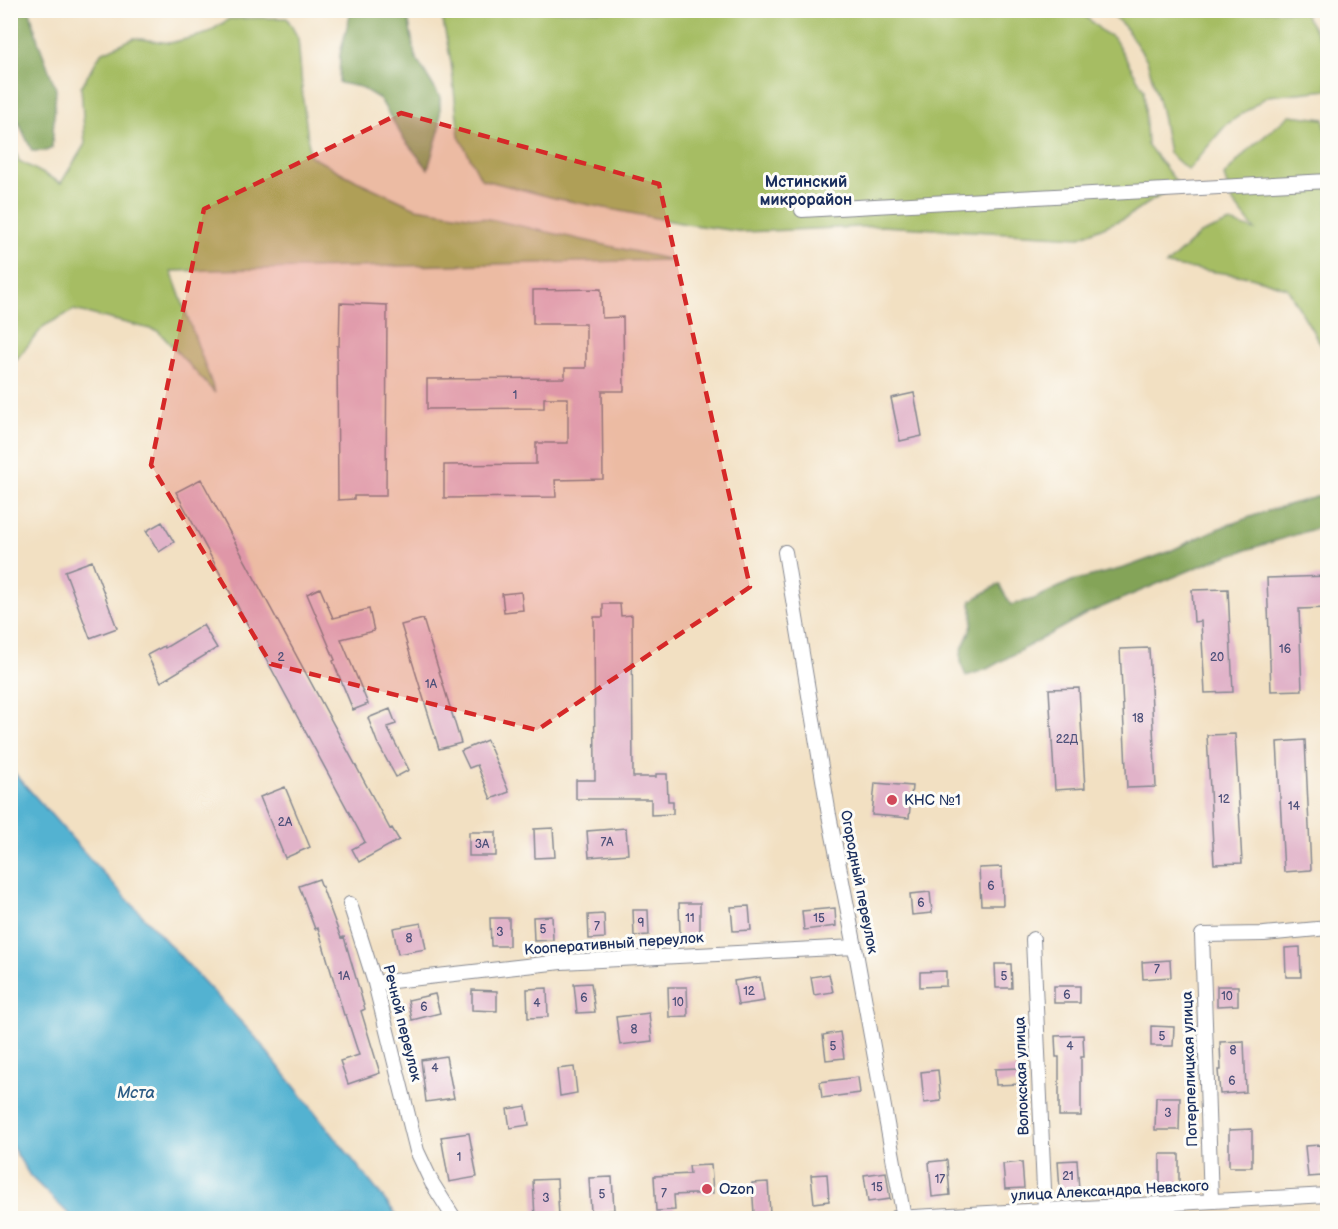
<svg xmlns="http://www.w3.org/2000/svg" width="1338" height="1229" font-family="'Balsamiq Sans',sans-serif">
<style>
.green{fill:#a6bd63;stroke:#607660;stroke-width:1.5}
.forest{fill:#84a459;stroke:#506a5c;stroke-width:1.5}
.water{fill:#52b2d1;stroke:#367098;stroke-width:1.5}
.building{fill:#e1b3c9}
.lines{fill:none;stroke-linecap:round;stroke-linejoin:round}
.minor-casing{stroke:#868890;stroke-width:16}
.minor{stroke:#fff;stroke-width:14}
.marked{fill:#d62828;fill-opacity:0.2;stroke:#d62828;stroke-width:4.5;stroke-dasharray:12 8;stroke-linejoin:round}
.poi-dot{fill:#d1495b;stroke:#fdfcf7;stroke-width:2}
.labels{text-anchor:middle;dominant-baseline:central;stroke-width:6;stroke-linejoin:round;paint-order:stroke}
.number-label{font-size:12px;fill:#4c5079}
.poi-label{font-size:15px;fill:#1b2f5e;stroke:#fdfcf7;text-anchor:start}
.street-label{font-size:15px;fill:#1b2f5e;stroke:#fdfcf7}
.neighbourhood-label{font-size:16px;font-weight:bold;fill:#1b2f5e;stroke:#fdfcf7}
.water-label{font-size:16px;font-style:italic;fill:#2e5d86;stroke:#fdfcf7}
</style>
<rect width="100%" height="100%" fill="#fdfcf7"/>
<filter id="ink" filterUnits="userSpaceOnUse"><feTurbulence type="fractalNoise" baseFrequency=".0167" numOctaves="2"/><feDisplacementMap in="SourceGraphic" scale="12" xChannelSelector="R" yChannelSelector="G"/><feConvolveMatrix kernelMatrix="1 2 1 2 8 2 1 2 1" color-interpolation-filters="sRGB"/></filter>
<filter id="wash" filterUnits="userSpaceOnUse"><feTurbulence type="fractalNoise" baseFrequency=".008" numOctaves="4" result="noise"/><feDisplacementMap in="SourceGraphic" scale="24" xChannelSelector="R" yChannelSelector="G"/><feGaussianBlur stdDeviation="1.35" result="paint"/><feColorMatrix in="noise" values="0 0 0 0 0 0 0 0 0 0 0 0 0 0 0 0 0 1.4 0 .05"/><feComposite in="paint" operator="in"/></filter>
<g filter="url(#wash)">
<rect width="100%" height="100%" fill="#f2e0c2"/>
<path class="green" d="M441 11H1079L1103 32 1114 38 1144 90 1147 144 1178 184 1127 217 1080 237 881 226 744 232 686 224 554 198 481 179 459 136 451 62Z
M1108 11H1303L1327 50V90L1268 96 1226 125 1188 170 1169 153 1161 110 1147 60 1125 27Z
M257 18H287L298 38 303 99 310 156 357 181 416 208 494 220 672 260 171 271 215 393 158 331 74 310 44 326 11 366V138L19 161 61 183 85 144 81 87 101 53 134 38 170 43 206 34 229 19Z
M1290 115 1324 119 1328 146 1327 355 1287 288 1251 277 1166 265 1200 234 1230 222 1255 230 1232 201 1224 176 1248 150Z"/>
<path class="forest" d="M10 11H30L38 41 56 89 52 148 46 151H32L11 106Z
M351 11H407L415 56 440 97V128L428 169 403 138 380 99 360 87 339 83 340 54Z
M1327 494V525L1217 559 1088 613 987 669 966 676C954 650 965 648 972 625 974 618 971 608 971 601L999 584 1011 605 1034 599 1072 581 1124 568 1168 552 1217 529 1270 510Z"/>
<path class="water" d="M10 768 91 860 256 1038 399 1218H73L30 1176 10 1143Z"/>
<g id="blocks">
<path class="building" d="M601 289 602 318 623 317 624 391H602L603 479 555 480 556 497 444 498V465L536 464V443H568V398H544V408L427 409V379L565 378V368H586V324H533V290Z
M340 303 387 305 386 496H354V499L338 500 337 346H339Z
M914 393 922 436 900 441 891 398Z
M201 479 390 829 392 828 399 840 359 862 352 849 365 842 176 492Z
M162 522 174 542 159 552 146 531Z
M92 561 117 628 90 638 65 571Z
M1328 576V608L1299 609 1302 690 1271 691 1267 578Z
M320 588 333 618 369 609 374 631 341 639 368 704 353 710 333 661 335 660 307 594Z
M1228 589 1233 692 1205 693 1201 621 1194 622 1192 590Z
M521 592 523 610 504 612 502 594Z
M603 604H620L621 616 632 615 633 777H656V774H667L668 801H673V814L651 815V799H576V780H595L594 617H603Z
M423 619 461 743 439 749 401 625Z
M203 625 217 648 161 682 147 655 164 646 165 648Z
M1149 648 1156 787 1127 788 1120 649Z
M1079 688 1085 788 1055 790 1049 689Z
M390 709 396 724 387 727 409 770 396 777 377 742 368 718Z
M1235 734 1242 863 1214 864 1207 735Z
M487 740 509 792 491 799 477 765 469 768 461 751Z
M1305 740 1311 870 1284 872 1277 742Z
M875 783 912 786 909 818 872 815Z
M285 787 310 847 285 858 260 797Z
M553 828 555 857 535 858 534 829Z
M626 828 628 854 589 857 587 831Z
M469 832H496V856H469Z
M1002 867 1003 905H981L979 868Z
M319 879 341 938 344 937 365 1009 361 1011 380 1073 348 1084 340 1061 359 1055 346 1015H344L318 928 315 929 299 886Z
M930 892 932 913 912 915 910 894Z
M679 903H700V933L680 934Z
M749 906 751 930 733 931 731 907Z
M835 908 836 926 804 930 802 911Z
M633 910H648L649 935 634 936Z
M604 914 605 938 589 939 588 915Z
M552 916 553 940 534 941 533 917Z
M490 918H509V946H491Z
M421 923 426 949 398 954 393 928Z
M1300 947 1301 977H1286L1285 948Z
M1170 960 1171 977 1143 979 1142 962Z
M995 964H1011L1012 988H996Z
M946 971V986L920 987V972Z
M829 974 833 992 814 995 811 977Z
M760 977 764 1001 738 1005 734 981Z
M591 983 595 1012 577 1013 574 984Z
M1054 986H1080V1003H1054Z
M1217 986H1238V1005L1217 1006Z
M668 987H687L688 1016 669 1017Z
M547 988 548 1017 528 1018 527 989Z
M472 990 497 991V1011L472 1010Z
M435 994 440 1013 412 1020 408 1000Z
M649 1013 652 1041 620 1045 616 1017Z
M1151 1026 1174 1027 1173 1046H1151Z
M840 1032 844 1058 826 1060 823 1035Z
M1083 1035 1084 1057H1081V1116H1059V1057H1056L1055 1036Z
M1244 1041 1246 1092 1220 1094 1218 1070H1221L1220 1042Z
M446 1056 454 1098 426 1102 421 1060Z
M574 1067 577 1093 560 1096 557 1069Z
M1020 1068 1021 1084 996 1085 995 1069Z
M938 1070 941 1101 924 1103 921 1072Z
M858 1077 860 1093 822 1098 820 1082Z
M1156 1097H1180L1179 1130H1155Z
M526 1106 529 1125 510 1128 507 1109Z
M1252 1129V1167H1229V1130Z
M469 1133 477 1177 449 1182 441 1137Z
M1320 1145 1322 1176 1308 1177 1305 1146Z
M1160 1154H1179V1186H1160Z
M947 1160 950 1195 932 1197 929 1162Z
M1077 1160 1079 1190 1060 1191 1058 1161Z
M1022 1162 1024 1188 1005 1189 1003 1164Z
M711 1165 713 1193 674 1195 675 1210 656 1211 654 1176 690 1174 689 1166Z
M886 1172 890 1199 868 1202 864 1175Z
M827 1174 829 1201 814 1203 811 1175Z
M612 1177 614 1210 591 1212 589 1178Z
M557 1179 559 1217 535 1218 533 1180Z
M768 1182 770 1213 754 1214 752 1183Z"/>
</g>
</g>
<g filter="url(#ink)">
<use href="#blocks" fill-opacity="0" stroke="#868890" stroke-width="1.5"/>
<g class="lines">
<defs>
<path id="minor" d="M802 210 1328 181
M785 552 829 815 855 947 904 1218
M350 904 375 983 417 1151 432 1183 454 1218
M1033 939 1045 1212
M375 983 561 962 855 947
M1211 1201 1202 935 1264 934 1328 928
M895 1218 1328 1195"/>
</defs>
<use href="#minor" class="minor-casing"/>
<use href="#minor" class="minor"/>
</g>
</g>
<path class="marked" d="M401 113 659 184 750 587 537 730 271 664 151 465 204 209Z"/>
<g class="poi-dot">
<circle cx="892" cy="800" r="6"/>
<circle cx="707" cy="1189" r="6"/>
</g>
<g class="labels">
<g class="number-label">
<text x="515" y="395">1</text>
<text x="1285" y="649">16</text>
<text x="281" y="657">2</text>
<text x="1217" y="657">20</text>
<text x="431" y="684">1А</text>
<text x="1138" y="718">18</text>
<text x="1067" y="739">22Д</text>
<text x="1224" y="799">12</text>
<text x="1294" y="806">14</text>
<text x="285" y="822">2А</text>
<text x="607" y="842">7А</text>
<text x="482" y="844">3А</text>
<text x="991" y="886">6</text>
<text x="921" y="903">6</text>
<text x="690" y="918">11</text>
<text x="819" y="918">15</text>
<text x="641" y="923">9</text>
<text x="597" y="926">7</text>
<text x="543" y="929">5</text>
<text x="500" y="932">3</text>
<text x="409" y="938">8</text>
<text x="1157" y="969">7</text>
<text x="344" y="976">1А</text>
<text x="1004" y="976">5</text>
<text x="749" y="991">12</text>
<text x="1067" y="995">6</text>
<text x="1227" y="996">10</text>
<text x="584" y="998">6</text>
<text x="678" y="1002">10</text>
<text x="537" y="1003">4</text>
<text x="424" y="1007">6</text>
<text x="634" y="1029">8</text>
<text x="1162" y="1036">5</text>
<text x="833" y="1046">5</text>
<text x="1070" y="1046">4</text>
<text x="1233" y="1050">8</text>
<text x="435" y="1068">4</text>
<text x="1232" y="1081">6</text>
<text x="1168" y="1113">3</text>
<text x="459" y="1157">1</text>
<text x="1068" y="1176">21</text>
<text x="940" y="1179">17</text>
<text x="877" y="1187">15</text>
<text x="664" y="1193">7</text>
<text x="602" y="1194">5</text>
<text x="546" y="1198">3</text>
</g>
<g class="poi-label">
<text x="904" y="800">КНС №1</text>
<text x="719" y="1189">Ozon</text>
</g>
<g class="street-label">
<text transform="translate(859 882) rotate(79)">Огородный переулок</text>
<text transform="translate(614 944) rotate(-4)">Кооперативный переулок</text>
<text transform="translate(402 1023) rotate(76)">Речной переулок</text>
<text transform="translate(1190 1069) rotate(-92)">Потерпелицкая улица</text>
<text transform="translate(1022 1076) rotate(-92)">Волокская улица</text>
<text transform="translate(1110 1191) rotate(-3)">улица Александра Невского</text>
</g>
<g class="neighbourhood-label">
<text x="806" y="182">Мстинский<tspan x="806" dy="18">микрорайон</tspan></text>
</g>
<g class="water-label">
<text x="136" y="1093">Мста</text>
</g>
</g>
<rect width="1338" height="1229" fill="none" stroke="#fdfcf7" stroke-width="36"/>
</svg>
